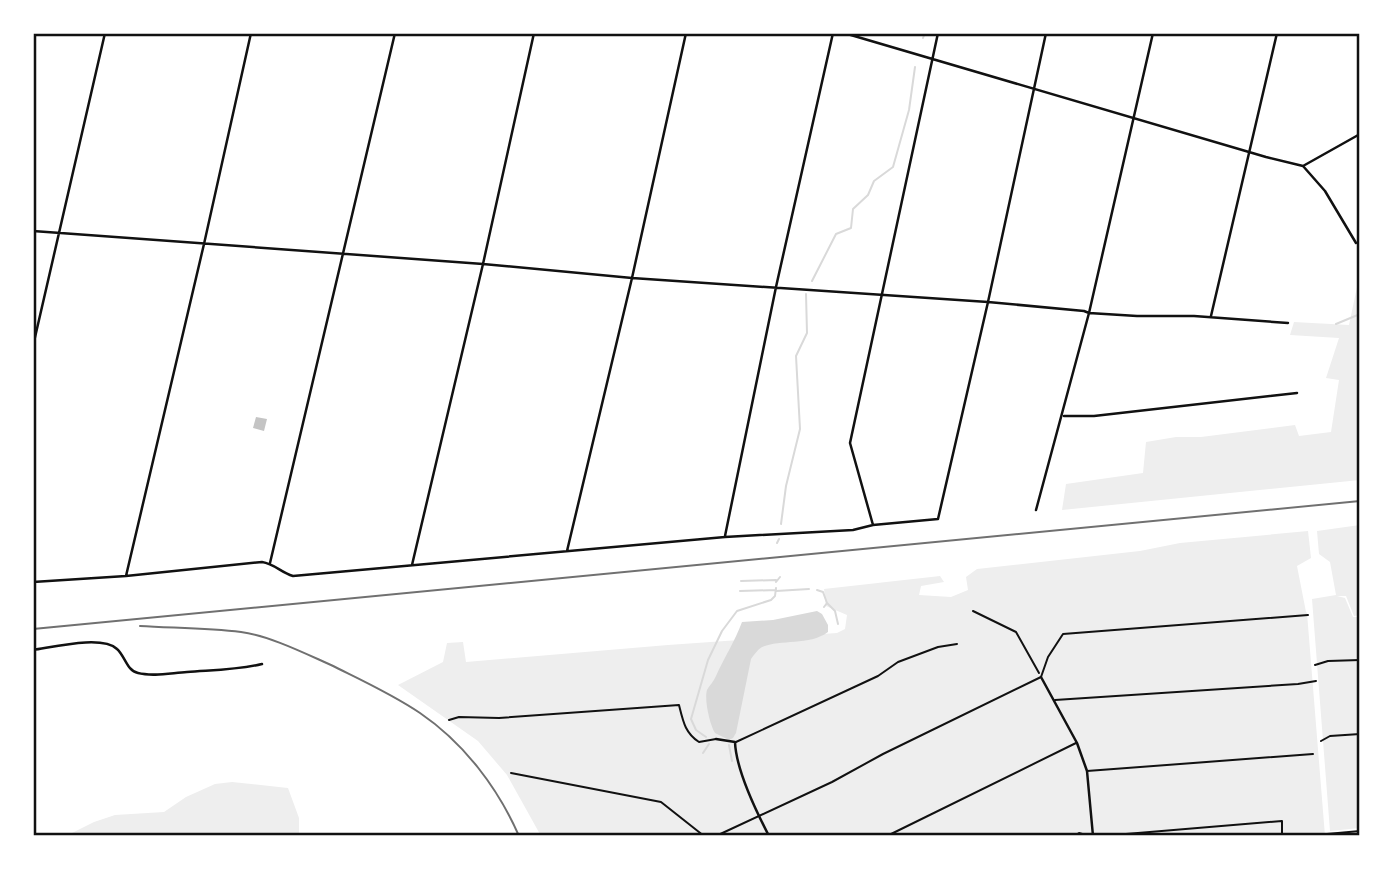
<svg xmlns="http://www.w3.org/2000/svg" width="1393" height="869" font-family="'Source Sans 3',sans-serif">
<style>
.green{fill:#eee}
.water{fill:#d9d9d9}
.lines{fill:none;stroke-linecap:round;stroke-linejoin:round}
.stream{stroke:#d9d9d9;stroke-width:2}
.building{fill:#c4c4c4}
.path{stroke:#111;stroke-width:2}
.service{stroke:#111;stroke-width:2}
.minor{stroke:#111;stroke-width:2.5}
.rail{stroke:#707070;stroke-width:2}
.neatline{fill:none;stroke:#111;stroke-width:2.5}
</style>
<rect width="100%" height="100%" fill="#fff"/>
<path class="green" d="M1360 273V480L1062 510 1066 484 1143 473 1146 442 1176 437H1201L1295 425 1299 436 1331 432 1339 380 1326 378 1339 338 1290 335 1294 322 1349 325Z
M1360 525V615L1354 616 1346 596H1337L1345 598 1353 617H1360V828L1330 831 1312 599 1336 595 1330 562 1319 554 1317 531Z
M1308 531 1311 558 1297 566 1306 612 1307 613 1325 836H541L507 775 478 741 398 685 443 662 447 643 463 642 466 662 668 645 837 633 845 629 847 615 826 606 824 589 940 576 944 582 921 586 919 595 951 597 968 590 966 577 977 569 1140 551 1180 543Z
M232 782 288 788 299 818V836H66L94 822 115 815 164 812 186 797 215 784Z"/>
<path class="water" d="M817 611 822 614 828 625V632C809 646 781 639 762 647 757 650 754 655 751 659L736 733 733 738 729 740 715 733C710 725 704 700 707 690 709 686 714 681 716 676 724 658 735 641 742 622L773 620Z"/>
<g class="lines">
<path class="stream" d="M923 38 925 33
M812 281 836 234 851 228 853 209 868 195 874 181 893 167 909 110 915 67
M1336 324 1360 314
M781 524 786 486 800 429 796 356 807 333 806 294
M777 543 779 539
M741 581 776 580
M776 582 780 577
M817 590 823 592 827 603 824 607
M740 591 776 590
M776 591 809 589
M827 603 835 611 838 624
M706 737 696 730 691 719 708 660 722 631 737 611 771 600 775 596 776 588
M729 745 732 761
M703 753 709 744"/>
</g>
<path class="building" d="M256 417 267 419 264 431 253 428Z"/>
<g class="lines">
<path class="path" d="M973 611 1016 632 1039 673"/>
<path class="service" d="M1315 665 1328 661 1360 660
M1055 700 1298 684 1316 681
M449 720 459 717 499 718 679 705C683 721 685 733 699 742L716 739
M1321 741 1330 736 1360 734
M736 742 878 676 898 662 938 647 957 644
M1087 771 1313 754
M511 773 661 802 704 836
M716 836 832 782 883 754 1041 677 1048 657 1063 634 1308 615
M887 836 1076 743
M1074 836 1079 833 1089 836
M1102 836 1282 821V836
M1305 836 1360 831"/>
<path class="minor" d="M844 33 1266 157 1303 166 1360 134
M1303 166 1325 191 1356 243
M33 231 483 264 632 278 988 302 1084 311 1089 313 1137 316H1194L1288 323
M1211 316 1277 33
M33 346 105 33
M1064 416H1094L1297 393
M1036 510 1089 313 1153 33
M873 525 850 443 938 33
M725 536 776 287 833 33
M567 551 632 278 686 33
M270 563 395 33
M412 565 483 264 534 33
M126 576 204 244 251 33
M33 582 126 576 262 562C275 564 280 572 293 576L725 537 853 530 873 525 938 519 988 302 1046 33
M33 650C54 647 102 635 117 649 125 656 127 671 138 673 153 677 171 673 187 672 212 670 237 670 262 664
M1041 677 1077 743 1087 771 1093 836
M716 739 735 742C736 770 756 811 769 836"/>
<path class="rail" d="M140 626C173 628 208 628 241 632 270 636 304 653 331 665 361 680 392 694 420 713 464 743 498 788 519 836
M33 629 1360 501"/>
</g>
<rect width="1393" height="869" fill="none" stroke="#ffffff" stroke-width="70"/>
<rect x="35" y="35" width="1323" height="799" class="neatline"/>
</svg>
